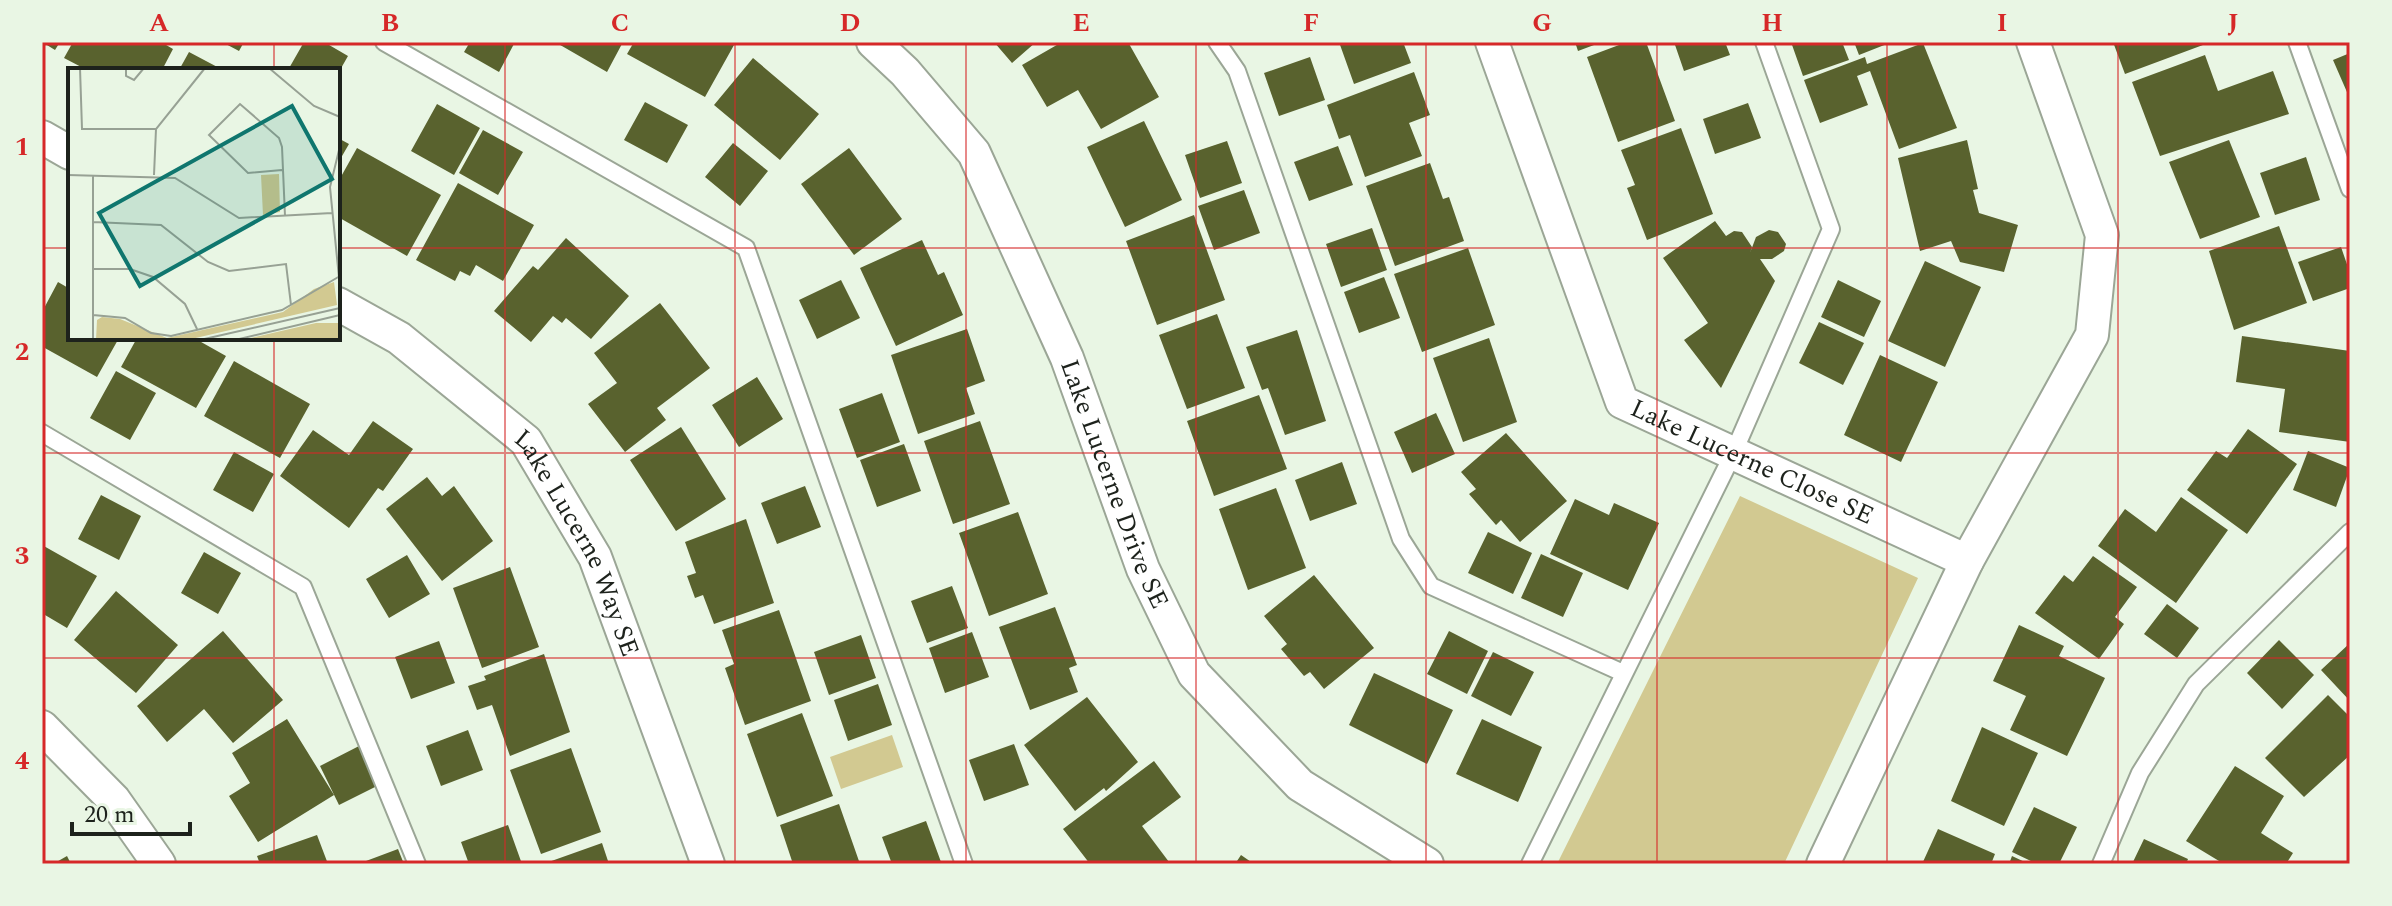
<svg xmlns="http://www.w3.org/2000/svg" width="2392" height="906" font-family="Spectral,serif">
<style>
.green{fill:#d2c991}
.building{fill:#59622e}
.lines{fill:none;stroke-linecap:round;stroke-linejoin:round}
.lane-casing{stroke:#9ba696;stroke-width:20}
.street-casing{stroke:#9ba696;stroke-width:36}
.lane{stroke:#fff;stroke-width:16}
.street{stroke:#fff;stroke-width:32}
.grid{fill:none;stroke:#d62828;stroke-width:2;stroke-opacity:0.55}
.labels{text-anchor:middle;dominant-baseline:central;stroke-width:8;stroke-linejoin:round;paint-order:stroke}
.street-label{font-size:26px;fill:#1d221c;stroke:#e9f6e4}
.inset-road{fill:none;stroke:#97a194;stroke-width:2}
.view{fill:#0f766e;fill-opacity:0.15;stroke:#0f766e;stroke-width:4}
.inset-edge{fill:none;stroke:#1d221c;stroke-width:4}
.neatline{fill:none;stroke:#d62828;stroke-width:3}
.grid-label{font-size:26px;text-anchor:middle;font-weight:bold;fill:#d62828}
</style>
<rect width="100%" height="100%" fill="#e9f6e4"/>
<path class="green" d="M1740 496 1918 578 1784 864H1557Z
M892 735 903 767 841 789 830 757Z"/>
<path class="building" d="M42 42H60L55 50Z
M73 42H161L173 49 162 70H87L64 58Z
M222 42H244L239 51Z
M304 42H324L348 56 340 70H288Z
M470 42H515L499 72 464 52Z
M555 42H623L607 72Z
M634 42H728L734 45 705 97 627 54Z
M994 42H1036L1012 63Z
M1062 42H1128L1159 97 1101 129 1078 90 1047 107 1022 65Z
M1339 42H1403L1411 63 1354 84Z
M1575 42H1602L1578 51Z
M1627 42H1646L1675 121 1618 142 1587 57Z
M1674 42H1725L1730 55 1684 71Z
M1791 42H1842L1849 60 1803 76Z
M1854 42H1892L1859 55Z
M2113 42H2211L2125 74Z
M1923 43 1957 128 1899 149 1870 71 1857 76 1868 105 1820 123 1804 80 1865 57 1867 64Z
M189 52 223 70H179Z
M2350 53V99L2333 60Z
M2205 55 2218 91 2273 71 2289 114 2160 156 2132 82Z
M1310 57 1325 100 1279 116 1264 73Z
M753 58 819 114 780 160 714 105Z
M1414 72 1430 115 1409 123 1422 156 1365 177 1350 135 1339 139 1327 105Z
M645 102 688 125 667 163 624 140Z
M1748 103 1761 138 1715 154 1703 119Z
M437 104 480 128 454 175 411 151Z
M1144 121 1182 200 1125 227 1087 147Z
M1681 128 1713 214 1647 240 1627 188 1635 185 1621 150Z
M483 130 523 152 498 195 459 173Z
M338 138 349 144 338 163Z
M1967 140 1978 189 1973 190 1979 213 2018 225 2004 272 1960 262 1951 241 1920 251 1898 158Z
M2229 140 2260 217 2200 239 2169 162Z
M1227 141 1242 183 1200 198 1185 155Z
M733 143 768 171 740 206 705 177Z
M1338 146 1353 185 1309 201 1294 162Z
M357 148 441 195 407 256 338 217V182Z
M849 148 902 219 854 255 801 184Z
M2306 157 2320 200 2275 215 2260 173Z
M1430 163 1443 199 1449 197 1464 241 1395 266 1366 186Z
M458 183 534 225 503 281 476 265 470 276 460 271 455 281 416 260Z
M1244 190 1260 233 1214 250 1198 206Z
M1194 215 1225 300 1157 325 1126 241Z
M1715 221 1726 236 1734 231 1742 232 1752 247 1750 253 1756 237 1769 230 1778 232 1786 244 1784 251 1772 259H1760L1775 281 1721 388 1684 340 1708 323 1663 258Z
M2279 226 2307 303 2234 330 2209 251Z
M1372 228 1387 270 1341 287 1326 244Z
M566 238 629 296 591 339 566 318 562 323 553 316 531 342 494 311 533 266 538 270Z
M922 240 938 275 944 272 963 315 896 346 860 268Z
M2341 247 2350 273V288L2313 301 2298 262Z
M1468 248 1495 325 1422 352 1394 274Z
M1925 261 1981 287 1945 367 1888 341Z
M1384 277 1400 318 1359 333 1344 292Z
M841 280 860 318 817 339 799 300Z
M1838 280 1881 301 1864 337 1821 317Z
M58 282 70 289V338H119L97 377 43 347 42 312Z
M660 303 710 368 657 408 666 420 625 452 588 404 617 383 594 353Z
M1217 314 1245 388 1187 409 1159 335Z
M1819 322 1864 343 1843 385 1799 363Z
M967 329 985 381 966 388 975 414 918 434 891 355Z
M1297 330 1326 421 1285 435 1268 388 1262 390 1246 347Z
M2242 336 2350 351V442L2279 432 2285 389 2236 382Z
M137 338H194L226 356 196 408 121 367Z
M1489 338 1517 422 1463 442 1433 358Z
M1880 355 1938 382 1901 462 1844 435Z
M234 361 310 404 280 458 204 416Z
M116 371 156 393 130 440 90 418Z
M757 377 783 419 739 447 712 405Z
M882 393 900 442 857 458 839 409Z
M1259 395 1287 469 1214 496 1187 421Z
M1436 413 1455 454 1412 473 1394 432Z
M373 421 413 449 383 491 378 488 349 528 280 476 313 430 349 455Z
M980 421 1010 504 953 524 924 441Z
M681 427 726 499 676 531 630 460Z
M2248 429 2297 464 2247 534 2187 490 2216 451 2227 458Z
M1506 433 1567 501 1520 542 1501 520 1496 525 1469 494 1476 489 1461 472Z
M904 444 921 491 877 507 860 460Z
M2308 451 2350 468 2336 507 2293 490Z
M234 452 274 474 253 512 213 490Z
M1342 462 1357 504 1310 521 1295 480Z
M427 477 442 496 454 486 493 541 442 581 386 509Z
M805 486 821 527 777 544 761 503Z
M1276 488 1306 568 1248 590 1219 509Z
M101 495 141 516 119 560 78 539Z
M2181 497 2228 530 2176 603 2098 546 2125 509 2156 532Z
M1575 499 1609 515 1614 503 1659 523 1628 590 1550 554Z
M1018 512 1048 594 989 616 959 533Z
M746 519 774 603 714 624 703 595 695 598 687 576 696 573 685 542Z
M1488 532 1532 553 1513 594 1468 573Z
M42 545 97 576 67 628 45 615 42 621Z
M204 552 241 573 218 614 181 593Z
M1541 554 1583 573 1563 617 1521 598Z
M407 555 430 594 389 618 366 579Z
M2093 556 2137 587 2115 617 2124 624 2099 659 2035 613 2064 575 2073 582Z
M510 567 539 647 482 668 453 588Z
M1314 575 1374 648 1324 689 1310 672 1304 676 1281 649 1287 644 1264 616Z
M952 586 968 628 927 643 911 601Z
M116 591 178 645 136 693 74 640Z
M2167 604 2199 628 2177 658 2144 634Z
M1055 607 1077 665 1069 668 1078 692 1030 710 999 627Z
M779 610 811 701 745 725 725 668 734 664 722 630Z
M2019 625 2064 646 2059 656 2105 678 2067 756 2010 730 2026 696 1993 681Z
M223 631 283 700 233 743 204 709 167 742 137 706Z
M1449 631 1488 651 1467 694 1427 674Z
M972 632 989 677 945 693 929 648Z
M861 635 876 678 829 695 814 652Z
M2279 640 2314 675 2282 709 2247 673Z
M439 641 455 683 411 699 395 657Z
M2350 643V701L2321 670Z
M1493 652 1534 672 1511 716 1471 696Z
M544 654 570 732 510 756 492 705 477 710 468 686 486 680 484 676Z
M1374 673 1453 710 1427 764 1349 725Z
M878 684 892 725 848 741 834 700Z
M2328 695 2350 717V755L2304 797 2265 758Z
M1087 697 1138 762 1106 791 1104 788 1075 811 1024 745Z
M802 713 833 796 777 817 747 734Z
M287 719 334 795 258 842 229 796 250 783 232 753Z
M1482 719 1542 747 1518 802 1456 774Z
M1982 727 2038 753 2004 826 1951 801Z
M468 730 483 770 441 786 426 746Z
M1014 744 1029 785 984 801 969 760Z
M361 745 381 784 339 805 320 766Z
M571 748 601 832 541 854 510 770Z
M1154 761 1181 797 1142 826 1169 862 1090 864 1063 829Z
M2235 766 2284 796 2261 833 2293 853 2286 864H2224L2186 841Z
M839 804 860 864H793L780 825Z
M2034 807 2077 827 2059 864H2037L2012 852Z
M926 821 941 862 892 864 882 837Z
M508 825 522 864H469L461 842Z
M1938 829 1995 854 1991 864H1922Z
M317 835 328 864H260L257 856Z
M2144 839 2188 859 2186 864H2132Z
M602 843 609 864H543Z
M398 849 404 864H358Z
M1241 855 1254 864H1235Z
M67 856 71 864H53Z
M2012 856 2029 864H2009Z"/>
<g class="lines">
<defs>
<path id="lane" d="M384 42 746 248 964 864
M1217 42 1237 71 1401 539 1431 586 1623 673
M2297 42 2350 189
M42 433 303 587 417 864
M1530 864 1733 454 1831 229 1764 42
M2101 864 2140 773 2196 684 2350 532"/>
<g id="street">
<path id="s1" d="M873 42 905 72 974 153 1067 358 1143 569 1194 674 1300 785 1427 864"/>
<path id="s2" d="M1492 42 1622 402 1967 561"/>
<path d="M42 137 70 153"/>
<path id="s3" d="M338 304 399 338 526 441 595 557 708 864"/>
<path d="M42 727 114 800 159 864"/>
<path d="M1823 864 1967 561 2092 335 2102 235 2033 42"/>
</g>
</defs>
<use href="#lane" class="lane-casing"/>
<use href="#street" class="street-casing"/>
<use href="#lane" class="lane"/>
<use href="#street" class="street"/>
</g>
<path class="grid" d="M274 42V70M505 42V864M735 42V864M966 42V864M1196 42V864M1426 42V864M1657 42V864M1887 42V864M2118 42V864M42 248H70M338 248H2350M274 338V864M42 453H2350M42 658H2350"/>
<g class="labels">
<g class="street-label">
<text stroke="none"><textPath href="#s2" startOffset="526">Lake Lucerne Close SE</textPath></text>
<text stroke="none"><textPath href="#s1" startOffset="510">Lake Lucerne Drive SE</textPath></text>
<text stroke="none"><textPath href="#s3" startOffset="348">Lake Lucerne Way SE</textPath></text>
</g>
</g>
<g transform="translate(68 68)">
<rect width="272" height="272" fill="#e9f6e4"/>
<path d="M211 106 212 144 195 147 193 107ZM266 214 269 237 119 272H28L29 252 34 249 52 251 99 270 215 244 246 221ZM248 255H272V272H174Z" fill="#d2c991"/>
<path class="inset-road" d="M12 0 14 61H88M58 0V8L66 12 76 0M201 0 246 38 272 49M272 78 262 119 272 220M214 102 180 105 141 67 172 36 211 70 214 79 217 148M0 107 107 110 171 150 264 145M25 107V272M86 107 88 61 137 0M25 154 93 157 140 194 161 203 218 196 223 237M25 201H62L85 209 117 236 129 261M25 247 57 250 83 265 103 268 214 242 272 208M132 272 272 240M167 272 272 247"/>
<path class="view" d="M224 38 264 111 72 218 31 145Z"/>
<rect width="272" height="272" class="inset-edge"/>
</g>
<rect width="2392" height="906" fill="none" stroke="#e9f6e4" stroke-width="88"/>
<path d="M72 822v12h118v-12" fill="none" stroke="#1d221c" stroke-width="4"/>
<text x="84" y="822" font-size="24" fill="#1d221c" stroke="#e9f6e4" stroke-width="6" paint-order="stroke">20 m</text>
<rect x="44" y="44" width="2304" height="818" class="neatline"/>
<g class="grid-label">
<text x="159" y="31">A</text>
<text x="390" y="31">B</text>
<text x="620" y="31">C</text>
<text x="850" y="31">D</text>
<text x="1081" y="31">E</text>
<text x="1311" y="31">F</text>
<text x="1542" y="31">G</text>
<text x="1772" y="31">H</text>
<text x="2002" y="31">I</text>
<text x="2233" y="31">J</text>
<text x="22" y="155">1</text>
<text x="22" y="360">2</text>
<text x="22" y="564">3</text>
<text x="22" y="769">4</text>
</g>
</svg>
